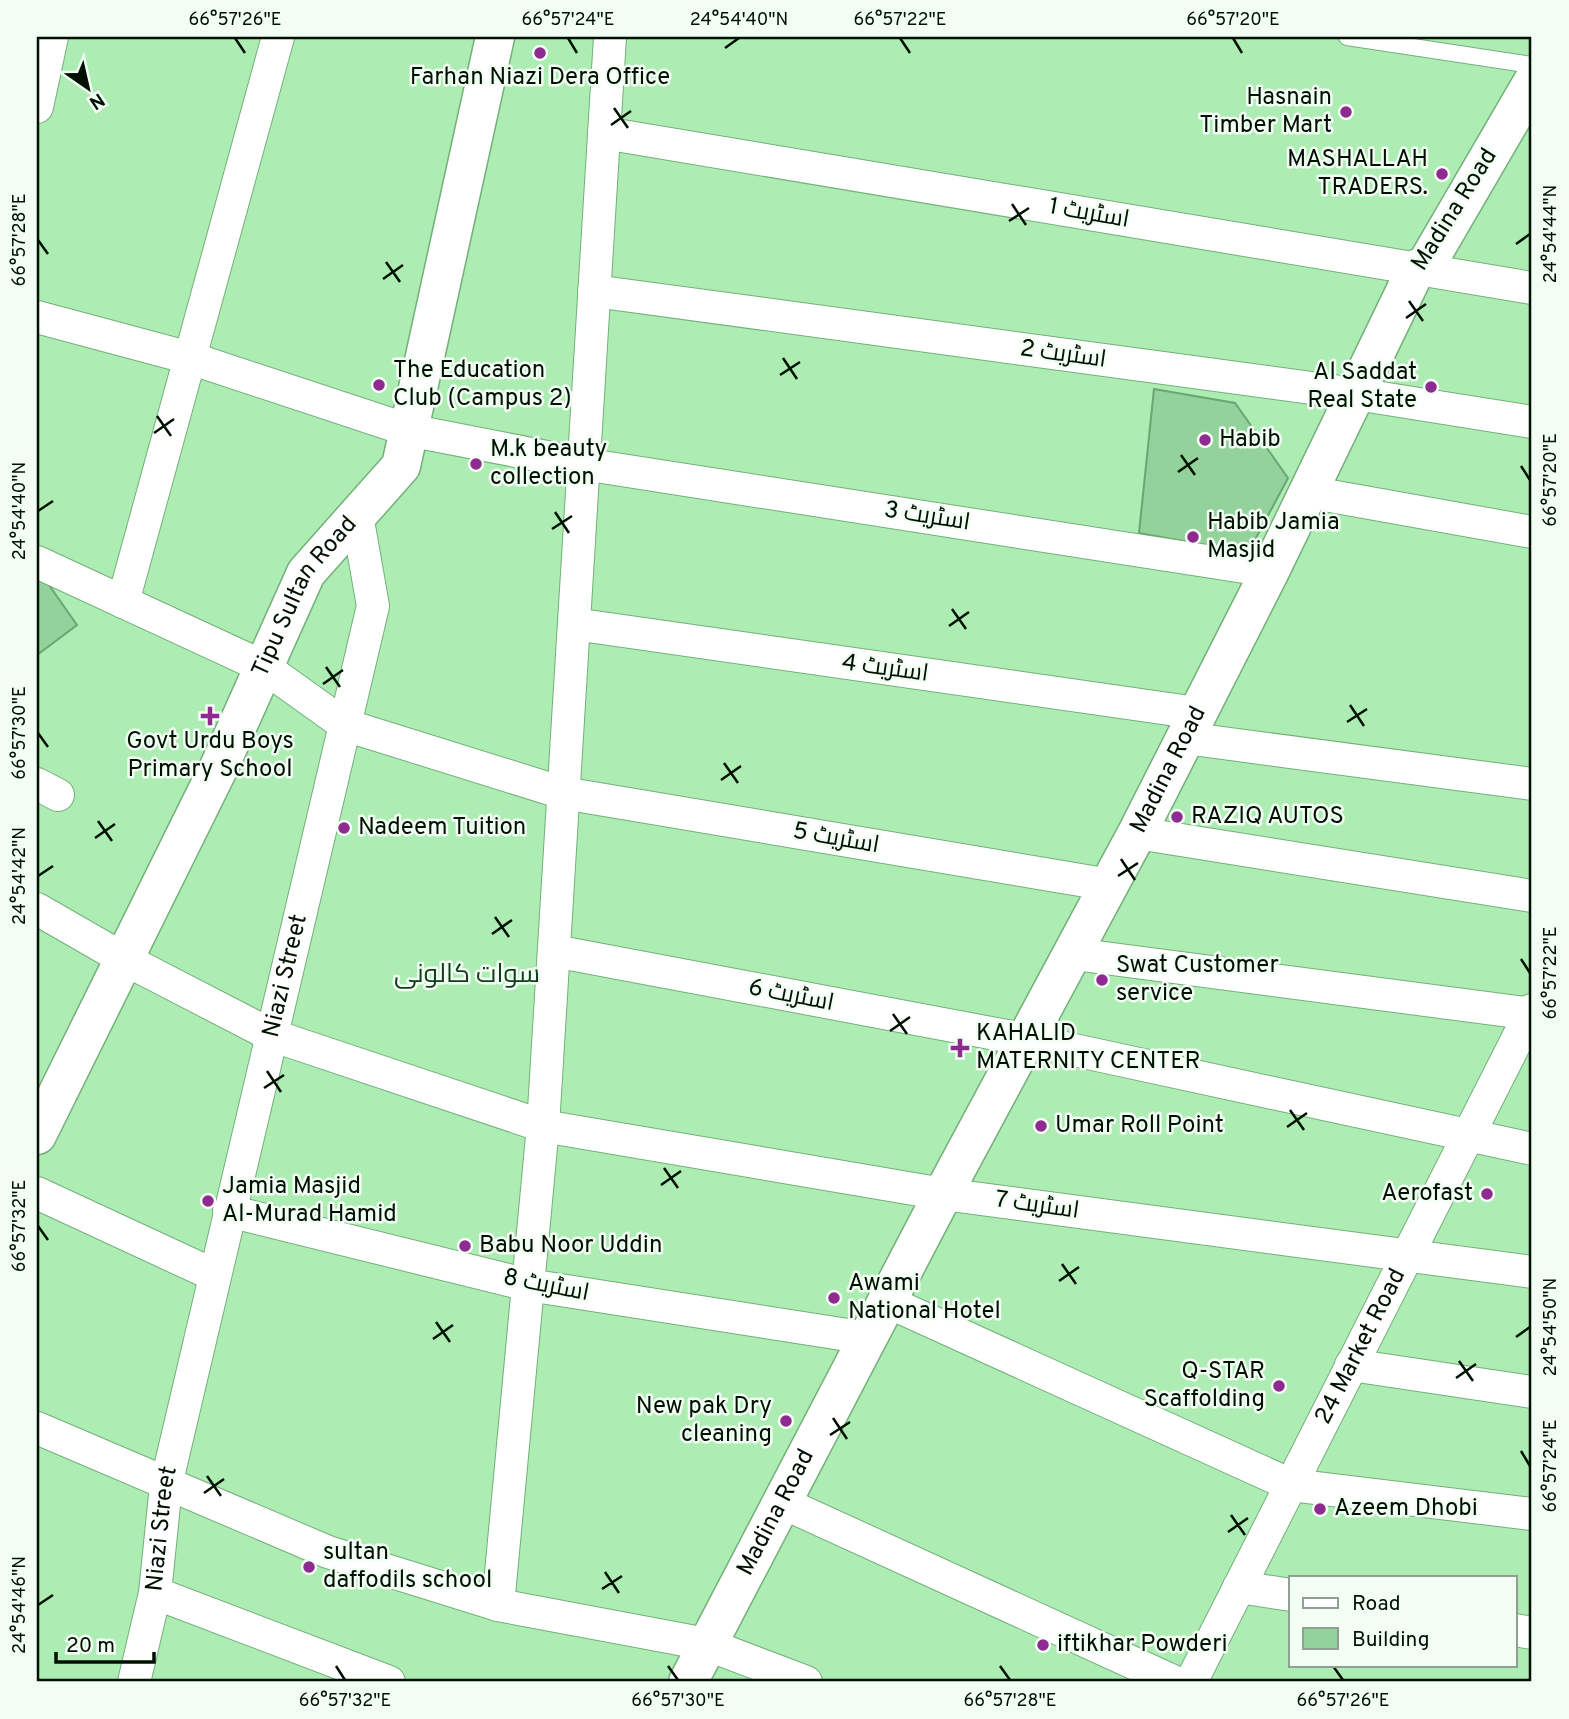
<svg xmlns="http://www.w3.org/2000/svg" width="1569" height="1719" font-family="Overpass,Cairo,sans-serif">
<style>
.building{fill:#94d29b;stroke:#6aa671;stroke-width:2}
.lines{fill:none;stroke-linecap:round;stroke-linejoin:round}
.lane-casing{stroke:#73b07a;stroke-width:18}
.street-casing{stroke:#73b07a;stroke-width:34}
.secondary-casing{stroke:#73b07a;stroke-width:41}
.lane{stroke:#fff;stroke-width:16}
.street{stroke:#fff;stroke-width:32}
.secondary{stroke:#fff;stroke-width:38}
.ticks{fill:none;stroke:#001101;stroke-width:2.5}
.poi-dot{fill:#8f2a90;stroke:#f2fef3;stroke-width:2.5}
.labels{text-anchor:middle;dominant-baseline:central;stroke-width:5;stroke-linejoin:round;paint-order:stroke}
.poi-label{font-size:24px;fill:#001101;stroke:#f2fef3;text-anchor:start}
.street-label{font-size:24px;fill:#001101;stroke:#f2fef3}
.neighbourhood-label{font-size:26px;fill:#0e3d18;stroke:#f2fef3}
.neatline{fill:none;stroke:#001101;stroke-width:2.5}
.ticks-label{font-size:18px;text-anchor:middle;fill:#001101}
</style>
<rect width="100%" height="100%" fill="#adecb3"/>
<path class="building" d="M1154 389 1235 403 1288 478 1248 553 1139 533Z
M37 568 77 625 37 655Z"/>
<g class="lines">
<defs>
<path id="lane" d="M1347 37 1532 65"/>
<g id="street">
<path d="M37 107 52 37"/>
<path d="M604 133 1532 288"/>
<path d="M594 291 1356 394 1532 422"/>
<path d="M37 317 190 358 408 430 583 464 1270 571"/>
<path d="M1308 492 1532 532"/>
<path d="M37 562 264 667 345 725 563 793 1110 885"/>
<path d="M123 602 278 37"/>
<path d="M574 624 1197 713"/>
<path d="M1185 738 1532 784"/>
<path d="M37 784 58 795"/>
<path d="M1137 833 1532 896"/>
<path d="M37 909 124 959 271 1035 543 1126 943 1194 1532 1272"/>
<path d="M554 951 1028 1040 1532 1149"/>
<path d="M1074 954 1532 1014"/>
<path d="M37 1193 214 1275"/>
<path d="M229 1211 528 1285 867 1338"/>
<path d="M886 1301 1291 1485 1532 1514"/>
<path d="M1351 1365 1532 1392"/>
<path d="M37 1428 328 1552 498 1605 706 1644 806 1682"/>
<path d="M781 1502 1175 1682"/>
<path d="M1239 1587 1291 1595"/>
<path d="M155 1593 389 1682"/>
<path d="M498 1605 543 1126 610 37"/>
<path d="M1515 1630 1532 1633"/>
<path id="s1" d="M134 1682 155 1593 166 1485 373 606 357 515"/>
<path id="s2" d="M1191 1682 1532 1010"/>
</g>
<g id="secondary">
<path id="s3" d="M37 1135 219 767 306 573 401 466 495 37"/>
<path id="s4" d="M688 1682 943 1194 1137 833 1270 571 1416 269 1426 265 1532 83"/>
</g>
</defs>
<use href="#lane" class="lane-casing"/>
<use href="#street" class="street-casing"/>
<use href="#secondary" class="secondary-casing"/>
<use href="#lane" class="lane"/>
<use href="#street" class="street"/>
<use href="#secondary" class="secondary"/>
</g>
<path class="ticks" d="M235 38 245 53M568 38 577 53M900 38 910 53M1233 38 1242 53M725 48 739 38M614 108 628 128M611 125 631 111M1012 204 1026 225M1009 221 1029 208M38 240 48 254M1516 244 1530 234M386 262 400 282M383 279 403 265M1409 301 1423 321M1406 318 1426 304M783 358 797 379M780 375 800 362M157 416 171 436M154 433 174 419M1181 455 1195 475M1521 466 1530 480M1178 472 1198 458M38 511 53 501M555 512 569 533M552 529 572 516M952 609 966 629M949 626 969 612M326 667 340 687M323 684 343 670M1350 705 1364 726M1347 722 1367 709M38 733 48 747M724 763 738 783M721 780 741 766M98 821 112 841M95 838 115 824M1121 859 1135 880M38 876 53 866M1118 876 1138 863M495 917 509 937M492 934 512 920M1521 959 1530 973M893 1014 907 1034M890 1031 910 1017M267 1071 281 1092M264 1088 284 1075M1290 1110 1304 1130M1287 1127 1307 1113M664 1168 678 1188M661 1185 681 1171M38 1226 48 1240M1062 1264 1076 1284M1059 1281 1079 1267M436 1322 450 1342M1516 1337 1530 1327M433 1339 453 1325M1459 1361 1473 1381M1456 1378 1476 1364M833 1418 847 1439M830 1435 850 1422M1521 1451 1530 1466M207 1476 221 1496M204 1493 224 1479M1231 1515 1245 1535M1228 1532 1248 1518M605 1572 619 1593M602 1589 622 1576M38 1605 53 1595M336 1666 345 1680M668 1666 678 1680M1000 1666 1010 1680M1333 1666 1343 1680"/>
<g class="poi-dot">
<circle cx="540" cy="53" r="7"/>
<circle cx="1346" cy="112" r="7"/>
<circle cx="1442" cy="174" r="7"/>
<circle cx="379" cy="385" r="7"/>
<circle cx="1431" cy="387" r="7"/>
<circle cx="1205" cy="440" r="7"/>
<circle cx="476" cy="464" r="7"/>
<circle cx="1193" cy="537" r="7"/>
<path d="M206.5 705.5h7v7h7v7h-7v7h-7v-7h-7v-7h7z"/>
<circle cx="1177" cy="817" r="7"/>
<circle cx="344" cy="828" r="7"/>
<circle cx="1102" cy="980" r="7"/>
<path d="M956.5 1037.5h7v7h7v7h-7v7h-7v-7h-7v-7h7z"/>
<circle cx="1041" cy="1126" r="7"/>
<circle cx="1487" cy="1194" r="7"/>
<circle cx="208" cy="1201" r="7"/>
<circle cx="465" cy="1246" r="7"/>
<circle cx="834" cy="1298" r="7"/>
<circle cx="1279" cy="1386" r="7"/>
<circle cx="786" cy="1421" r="7"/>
<circle cx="1320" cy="1509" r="7"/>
<circle cx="309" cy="1567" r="7"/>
<circle cx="1043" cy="1645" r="7"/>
</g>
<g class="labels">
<g class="poi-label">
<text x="540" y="78" text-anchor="middle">Farhan Niazi Dera Office</text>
<text x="1332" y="98" text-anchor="end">Hasnain<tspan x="1332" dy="28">Timber Mart</tspan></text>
<text x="1428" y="160" text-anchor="end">MASHALLAH<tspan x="1428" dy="28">TRADERS.</tspan></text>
<text x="393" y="371">The Education<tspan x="393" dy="28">Club (Campus 2)</tspan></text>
<text x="1417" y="373" text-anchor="end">Al Saddat<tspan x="1417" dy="28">Real State</tspan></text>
<text x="1219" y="440">Habib</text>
<text x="490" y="450">M.k beauty<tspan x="490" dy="28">collection</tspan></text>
<text x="1207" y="523">Habib Jamia<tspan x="1207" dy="28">Masjid</tspan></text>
<text x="210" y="742" text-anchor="middle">Govt Urdu Boys<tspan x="210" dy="28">Primary School</tspan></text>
<text x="1191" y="817">RAZIQ AUTOS</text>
<text x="358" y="828">Nadeem Tuition</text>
<text x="1116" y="966">Swat Customer<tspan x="1116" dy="28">service</tspan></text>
<text x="976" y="1034">KAHALID<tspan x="976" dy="28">MATERNITY CENTER</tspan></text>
<text x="1055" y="1126">Umar Roll Point</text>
<text x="222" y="1187">Jamia Masjid<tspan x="222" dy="28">Al-Murad Hamid</tspan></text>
<text x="1473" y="1194" text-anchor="end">Aerofast</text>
<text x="479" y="1246">Babu Noor Uddin</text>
<text x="848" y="1284">Awami<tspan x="848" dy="28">National Hotel</tspan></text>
<text x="1265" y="1372" text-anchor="end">Q-STAR<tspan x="1265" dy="28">Scaffolding</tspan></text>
<text x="772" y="1407" text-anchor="end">New pak Dry<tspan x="772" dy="28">cleaning</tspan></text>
<text x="1334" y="1509">Azeem Dhobi</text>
<text x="323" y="1553">sultan<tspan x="323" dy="28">daffodils school</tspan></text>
<text x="1057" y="1645">iftikhar Powderi</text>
</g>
<g class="street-label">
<text transform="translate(1455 210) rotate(-58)">Madina Road</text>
<text transform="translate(1089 214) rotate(10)">اسٹریٹ 1</text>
<text transform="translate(1063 355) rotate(8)">اسٹریٹ 2</text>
<text transform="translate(927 517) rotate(9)">اسٹریٹ 3</text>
<text stroke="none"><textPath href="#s3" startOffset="602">Tipu Sultan Road</textPath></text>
<text transform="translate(885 669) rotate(8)">اسٹریٹ 4</text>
<text stroke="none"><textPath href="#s4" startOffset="1031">Madina Road</textPath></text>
<text transform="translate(836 839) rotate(10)">اسٹریٹ 5</text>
<text stroke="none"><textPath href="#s1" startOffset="723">Niazi Street</textPath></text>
<text transform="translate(791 996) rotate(11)">اسٹریٹ 6</text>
<text transform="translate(1037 1206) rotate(8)">اسٹریٹ 7</text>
<text transform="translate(546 1286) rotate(11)">اسٹریٹ 8</text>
<text stroke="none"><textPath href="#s2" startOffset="376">24 Market Road</textPath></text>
<text stroke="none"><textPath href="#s4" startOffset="191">Madina Road</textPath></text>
<text stroke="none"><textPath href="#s1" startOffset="156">Niazi Street</textPath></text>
</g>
<g class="neighbourhood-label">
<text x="467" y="975">سوات کالونی</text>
</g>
</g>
<rect width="1569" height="1719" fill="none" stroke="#f2fef3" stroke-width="77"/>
<rect x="1289" y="1576" width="228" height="91" fill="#f2fef3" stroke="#919f92" stroke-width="2"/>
<rect x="1303" y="1598" width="35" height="10" fill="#ffffff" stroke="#919f92" stroke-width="2"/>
<text x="1352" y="1610" font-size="21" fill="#001101">Road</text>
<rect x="1303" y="1628" width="35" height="21" fill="#94d29b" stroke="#919f92" stroke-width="2"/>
<text x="1352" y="1646" font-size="21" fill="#001101">Building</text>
<g transform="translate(88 88) rotate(146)" stroke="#f2fef3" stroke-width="5" paint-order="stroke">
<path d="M0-5L12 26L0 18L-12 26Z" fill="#001101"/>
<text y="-10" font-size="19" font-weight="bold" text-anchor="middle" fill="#001101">N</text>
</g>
<path d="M56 1652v10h98v-10" fill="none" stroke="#001101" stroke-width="3.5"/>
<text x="66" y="1652" font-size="21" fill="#001101" stroke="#f2fef3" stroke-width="5" paint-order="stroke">20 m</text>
<rect x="38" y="38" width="1492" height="1642" class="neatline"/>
<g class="ticks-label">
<text x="235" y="25">66°57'26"E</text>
<text x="568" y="25">66°57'24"E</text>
<text x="739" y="25">24°54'40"N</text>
<text x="900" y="25">66°57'22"E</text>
<text x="1233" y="25">66°57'20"E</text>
<text transform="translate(1550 234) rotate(-90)" y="6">24°54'44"N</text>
<text transform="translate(19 240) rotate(-90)" y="6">66°57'28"E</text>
<text transform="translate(1550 480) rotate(-90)" y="6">66°57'20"E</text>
<text transform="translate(19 511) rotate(-90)" y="6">24°54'40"N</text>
<text transform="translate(19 733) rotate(-90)" y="6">66°57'30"E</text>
<text transform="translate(19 876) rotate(-90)" y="6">24°54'42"N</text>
<text transform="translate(1550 973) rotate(-90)" y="6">66°57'22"E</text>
<text transform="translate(19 1226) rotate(-90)" y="6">66°57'32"E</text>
<text transform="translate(1550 1327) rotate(-90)" y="6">24°54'50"N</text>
<text transform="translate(1550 1466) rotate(-90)" y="6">66°57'24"E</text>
<text transform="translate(19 1605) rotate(-90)" y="6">24°54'46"N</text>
<text x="345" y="1706">66°57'32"E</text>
<text x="678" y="1706">66°57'30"E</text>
<text x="1010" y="1706">66°57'28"E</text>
<text x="1343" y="1706">66°57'26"E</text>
</g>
</svg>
